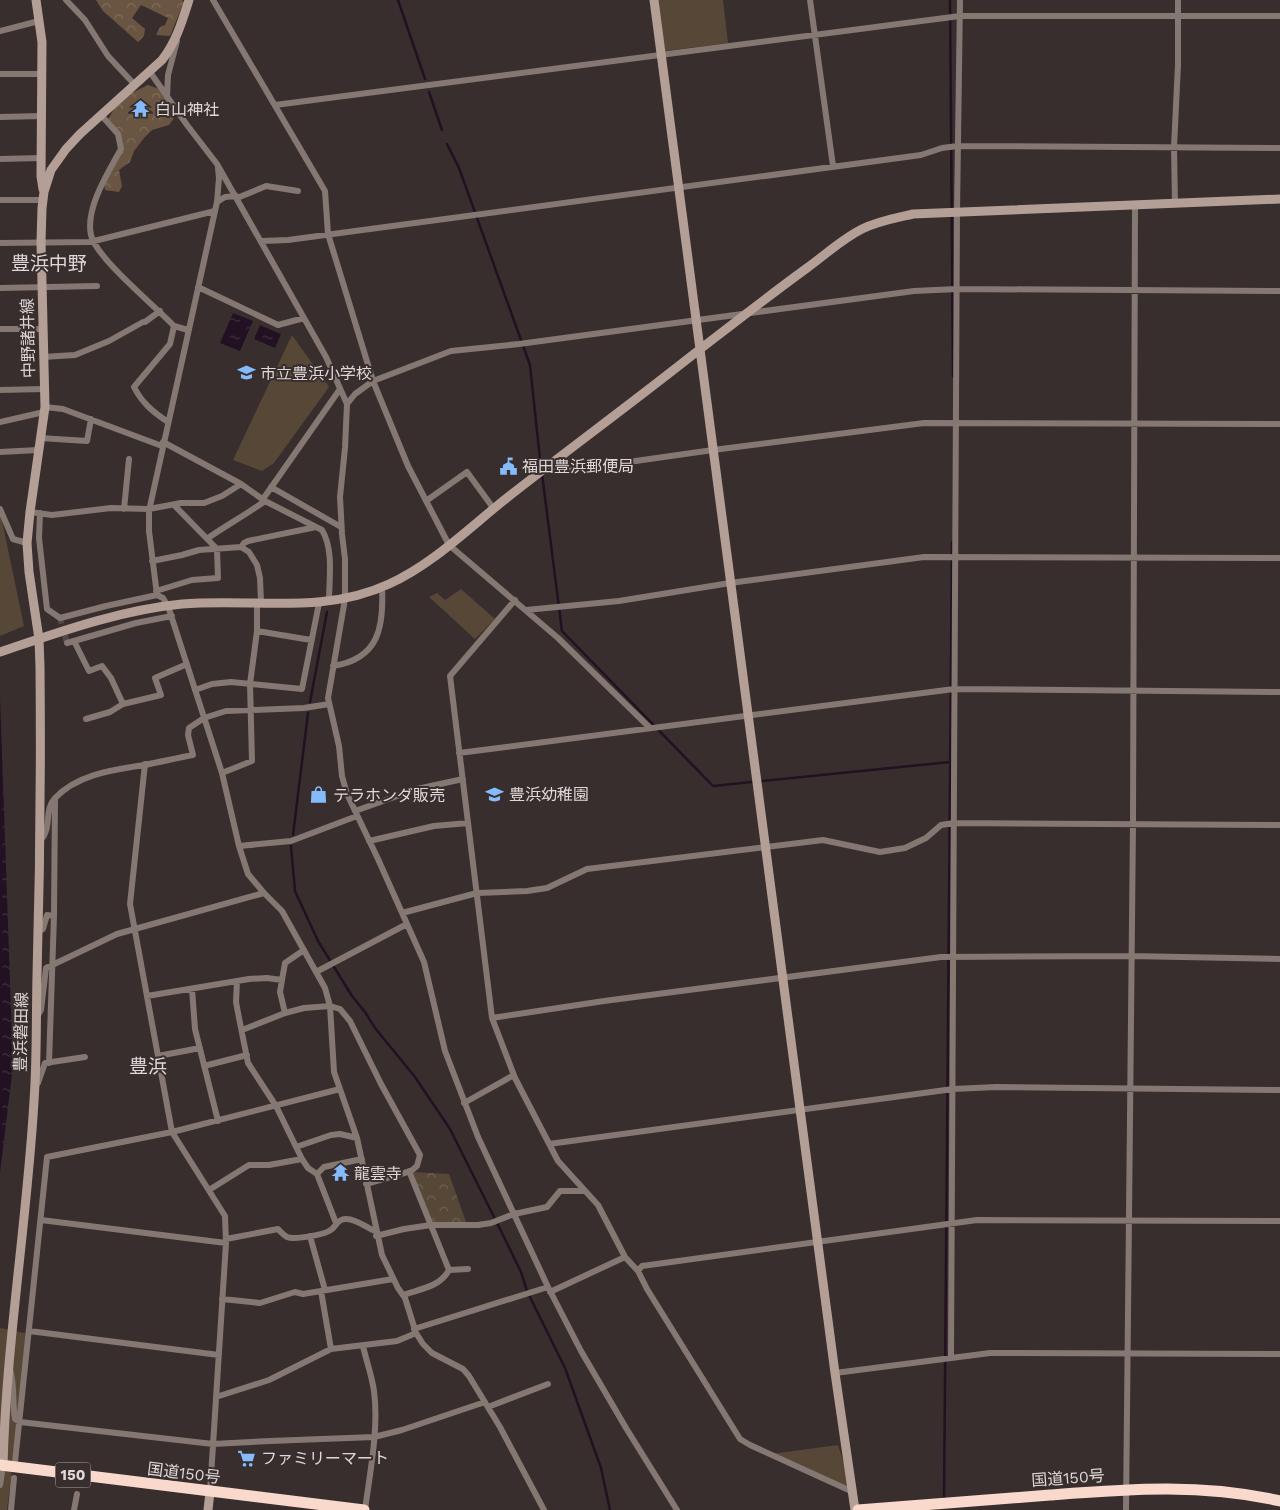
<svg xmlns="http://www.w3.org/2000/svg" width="1280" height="1510" font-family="'Work Sans','Noto Sans JP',sans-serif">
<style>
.green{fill:#574737}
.forest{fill:url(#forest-crowns)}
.park{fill:url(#park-crowns)}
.water{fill:url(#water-ripples)}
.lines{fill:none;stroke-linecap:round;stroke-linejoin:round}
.stream{stroke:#212;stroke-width:2.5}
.street-tunnel{stroke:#524848;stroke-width:6;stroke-dasharray:6 3;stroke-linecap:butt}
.street{stroke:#857873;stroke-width:6}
.secondary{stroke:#b49f97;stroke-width:9}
.highway{stroke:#fad9cd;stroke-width:11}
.labels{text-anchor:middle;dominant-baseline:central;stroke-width:4;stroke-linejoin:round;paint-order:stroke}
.shield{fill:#392e2e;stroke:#ada5a5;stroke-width:1}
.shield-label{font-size:15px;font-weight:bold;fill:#dfd8d8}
.poi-label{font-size:16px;fill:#dfd8d8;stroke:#392e2e;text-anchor:start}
.street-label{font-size:16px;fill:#dfd8d8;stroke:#392e2e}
.quarter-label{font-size:19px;fill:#dfd8d8;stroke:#392e2e}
</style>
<defs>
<pattern id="forest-crowns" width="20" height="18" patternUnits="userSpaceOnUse" patternTransform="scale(1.25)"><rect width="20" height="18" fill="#695541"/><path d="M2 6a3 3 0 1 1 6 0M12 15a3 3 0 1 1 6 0" fill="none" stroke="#7e6d5c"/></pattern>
<pattern id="park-crowns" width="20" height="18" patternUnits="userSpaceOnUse" patternTransform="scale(1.25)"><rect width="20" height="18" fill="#574737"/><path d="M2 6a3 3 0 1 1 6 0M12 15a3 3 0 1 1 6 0" fill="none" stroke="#6f6153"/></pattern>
<pattern id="water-ripples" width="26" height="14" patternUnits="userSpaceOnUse" patternTransform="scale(1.25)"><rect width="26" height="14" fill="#212"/><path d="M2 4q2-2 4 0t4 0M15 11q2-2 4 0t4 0" fill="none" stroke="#423341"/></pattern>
</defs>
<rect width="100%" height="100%" fill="#392e2e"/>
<path class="green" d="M657 0H723L728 43 665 51Z
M292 335 329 387 274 463 262 471 233 460Z
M0 511 24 626 0 636Z
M461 589 495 619 475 639 429 597 437 593 445 600Z
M0 1328 29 1334 7 1510H0Z
M838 1445 853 1492 771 1454Z"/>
<path class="forest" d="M96 0H182L184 2 170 36 156 35 160 27 165 25 168 18 141 5 132 18 145 29 144 36 138 42 103 11Z
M148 85 162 90 174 118 169 125 152 130 144 138 134 151 130 162 119 170 122 186 119 192 105 190 104 180 121 149 118 134 107 122 119 99Z"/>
<path class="park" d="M412 1172 449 1174 466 1222 432 1223Z"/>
<path class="water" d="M233 313 253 321 240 351 220 343Z
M260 325 281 334 275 348 254 339Z
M0 697 13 1066 0 1173Z"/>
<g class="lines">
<path class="stream" d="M398 0 425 79
M950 0 953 376
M429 92 442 130
M447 144 459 168 530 365 541 469
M542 474 562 631 713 786 950 762
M310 702 327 612
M293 835 308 713
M291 846 295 891 318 941 352 996 365 1012 375 1028 415 1077 450 1129 504 1237 521 1272 527 1291 565 1368 601 1468 610 1510
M944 1501 952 542"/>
<path class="street-tunnel" d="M60 618 67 643"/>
<path class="street" d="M66 0 85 20 108 56 135 85
M213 0 325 191 328 234 373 381 408 466 449 545 558 638 649 727
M810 0 833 166
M0 31 39 21
M150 72 187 125 217 164 326 357 347 404 345 448 340 497 342 534 345 559V599L328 698 339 746 342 776 347 794 378 859 424 962 445 1051 478 1137 548 1287 581 1351 626 1428 677 1510
M0 74H42
M167 97 168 75 177 41
M275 105 960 16H1280
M101 115 118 134 121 149C109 171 85 208 91 235 96 258 155 306 174 326L188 330
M0 117 42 116
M0 159 41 158
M237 198 266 186 298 191
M0 200H43
M217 202 225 197 236 196
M1175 204 1174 147 1178 65V0
M262 241 288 240 921 155 942 148 958 146 1280 148
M0 243 90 242 215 211
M198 287 278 325 304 318
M0 288 97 286
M0 329H43
M43 357 75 355 109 341 143 322H145L160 311
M0 390 44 389
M347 404 355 394 373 381 451 351 519 344 914 291 957 289 1280 291
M45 407 63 409 162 446
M0 422 44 412
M168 422C153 412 142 403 134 387L170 344 174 326
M40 438 87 441 91 419
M163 442 241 484 265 501 322 530C334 550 329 579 329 602
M0 452 38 450
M544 469 558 472 713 450 924 423 1280 424
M271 487 341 527
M263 499 340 389
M426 501 467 472 494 509
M174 505 218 550
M0 509 13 539 27 543
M124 509 129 459
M30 512 52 515 111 508 149 509 181 503H204L222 496 241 484
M40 513 39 538 47 609 60 618 106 606 157 595 163 598 168 606 222 773 239 846 248 874 264 893 282 911 325 988 330 1006 334 1072 357 1138 382 1255 398 1288 405 1298 416 1333 423 1344 432 1353 463 1369 469 1376 500 1427 544 1510
M208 538C227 525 247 514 265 501
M241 547 244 543 248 541 316 527
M152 561 182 555 199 550 241 547 249 552 257 565 260 578 261 602
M156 591 192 580 218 578 217 550
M157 595 149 531V511L217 202 219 178 218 168
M515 600 450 676 492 1018 515 1078 558 1161 598 1205 625 1257 638 1271 647 1289 740 1439 750 1445 853 1492
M526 610 619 601 730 583 924 557 1280 558
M257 631 311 640
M74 641 89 671 102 666 111 678 123 704
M67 643 136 623 172 616
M333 666C379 659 384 627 382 587
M195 690 212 684 231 682 302 689 319 603
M86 719 110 712 123 704 161 695 155 678 187 664
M459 753 954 689 1280 692
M145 764 130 904 172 1132 225 1216 226 1243 210 1492
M222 773 252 761 250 684 257 631V602
M355 811 417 789 463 779
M41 840C52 828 44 809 55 798 78 774 113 770 144 765 160 762 177 758 193 755L188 735 189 728 204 718 226 711 304 708 329 704
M369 841 434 826 468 823
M239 846 291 841 357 816
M402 913 477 893 527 891 547 888 587 869 823 840 880 852 905 848 926 838 941 825 954 823 1280 825
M38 932 43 929 47 915 54 916
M316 972 407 924
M282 980 285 963 304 950
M237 981 236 1002 239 1018 248 1063 276 1106 302 1159 308 1168 317 1174 336 1223
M192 989 195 1029 218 1121
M147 996 249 979 267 978 282 980 280 992 285 1013
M38 1015 41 1010 46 968 117 934 264 893
M492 1018 604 1001 941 957 1130 956 1280 959
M242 1030 285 1013 304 1008 330 1006 340 1009 350 1021 381 1084 420 1155 417 1166 411 1171 366 1184
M158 1056 200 1048
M49 1063 54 916 55 799
M204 1066 247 1055
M38 1083 45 1063 85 1057
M464 1103 514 1075
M549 1144 953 1089 996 1087 1280 1090
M296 1147 331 1135 340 1134 357 1138
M317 1174 324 1167 362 1159
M209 1190 249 1165H269L302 1159
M41 1220 226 1243
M310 1236 325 1290
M376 1236 404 1229 431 1225H478L491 1223 514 1214 547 1207 560 1191H585
M226 1239 278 1229C281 1232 283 1235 287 1237 294 1240 322 1235 329 1231 336 1228 337 1218 347 1219 356 1219 367 1228 375 1231
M449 1270 468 1269
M638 1271 642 1266 977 1220 1280 1221
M321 1291 331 1349
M550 1292 625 1257
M403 1295C420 1289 440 1287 449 1270L409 1171
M222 1299 260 1303 295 1292 303 1294 393 1279
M414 1329 548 1287
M29 1331 219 1355
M363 1346C366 1360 372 1376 374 1391 379 1428 370 1472 365 1510
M951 1357 957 212 960 0
M10 1369C15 1386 12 1402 15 1419L20 1422 213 1444 270 1441 374 1437 402 1430 485 1402
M835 1373 990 1353 1280 1354
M216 1397 269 1380 331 1349 397 1341 416 1333
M488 1407 548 1384
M15 1462 47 1157 172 1132 340 1089
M0 1485 3 1466
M11 1510 14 1478
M74 1510 77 1494
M1126 1510 1133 823 1135 205"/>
<path class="secondary" d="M36 0 42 42 41 176 43 189
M654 0 800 1109 835 1373 855 1510
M0 652C59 632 120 610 182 604 252 598 323 615 389 584 431 565 467 530 503 501 565 452 628 406 690 357 729 327 767 297 807 268 825 255 842 239 862 229 878 221 896 218 913 214L1280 199
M3 1466C6 1344 27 1223 34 1101 37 1060 36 1018 37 976 40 873 41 770 40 667L39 639 29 572 27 543 30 512 45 407 41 242 42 208 44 192 51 170 66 149 80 134 162 60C176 42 182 22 189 0
M208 1510 210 1492"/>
<path class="highway" d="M0 1465 364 1510
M858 1510C922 1505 986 1500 1050 1495 1129 1489 1202 1483 1280 1501"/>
</g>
<defs>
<symbol id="temple-bare" viewBox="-9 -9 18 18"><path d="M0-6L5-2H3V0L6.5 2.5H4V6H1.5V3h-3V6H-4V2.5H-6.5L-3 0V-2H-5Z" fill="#86bbfb" stroke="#392e2e" stroke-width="2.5" paint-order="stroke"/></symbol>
<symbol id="school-bare" viewBox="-9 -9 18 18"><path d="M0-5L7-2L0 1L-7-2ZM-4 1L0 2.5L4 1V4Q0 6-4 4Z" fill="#86bbfb" stroke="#392e2e" stroke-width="2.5" paint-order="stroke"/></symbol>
<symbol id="civic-bare" viewBox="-9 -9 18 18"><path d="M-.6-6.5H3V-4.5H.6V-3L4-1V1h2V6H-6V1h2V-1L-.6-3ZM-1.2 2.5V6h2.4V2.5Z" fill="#86bbfb" stroke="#392e2e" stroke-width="2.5" paint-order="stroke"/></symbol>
<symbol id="shop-bare" viewBox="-9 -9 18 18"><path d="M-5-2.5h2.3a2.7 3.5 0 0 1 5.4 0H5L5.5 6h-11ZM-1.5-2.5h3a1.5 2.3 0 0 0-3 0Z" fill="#86bbfb" stroke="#392e2e" stroke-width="2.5" paint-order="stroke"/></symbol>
<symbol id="supermarket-bare" viewBox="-9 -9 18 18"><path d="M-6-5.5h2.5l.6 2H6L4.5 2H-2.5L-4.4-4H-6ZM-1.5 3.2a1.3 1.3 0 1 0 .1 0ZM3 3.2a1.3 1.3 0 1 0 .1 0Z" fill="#86bbfb" stroke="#392e2e" stroke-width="2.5" paint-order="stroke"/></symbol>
</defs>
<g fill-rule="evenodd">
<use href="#temple-bare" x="128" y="96" width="25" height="25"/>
<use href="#school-bare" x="234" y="360" width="25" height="25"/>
<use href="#civic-bare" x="496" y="454" width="25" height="25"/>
<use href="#school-bare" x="482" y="782" width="25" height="25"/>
<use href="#shop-bare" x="306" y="782" width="25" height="25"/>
<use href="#temple-bare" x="328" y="1160" width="25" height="25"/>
<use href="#supermarket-bare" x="234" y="1446" width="25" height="25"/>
</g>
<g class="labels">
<rect class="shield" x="55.5" y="1462.5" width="35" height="25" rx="4"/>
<g class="shield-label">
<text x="73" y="1475">150</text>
</g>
<g class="poi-label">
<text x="155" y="109">白山神社</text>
<text x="260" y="373">市立豊浜小学校</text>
<text x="522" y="466">福田豊浜郵便局</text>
<text x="509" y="794">豊浜幼稚園</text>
<text x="333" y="795">テラホンダ販売</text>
<text x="354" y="1173">龍雲寺</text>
<text x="261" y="1458">ファミリーマート</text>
</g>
<g class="street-label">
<text transform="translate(28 338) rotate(-91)">中野諸井線</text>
<text transform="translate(21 1032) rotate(-89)">豊浜磐田線</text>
<text transform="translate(184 1473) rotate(7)">国道150号</text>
<text transform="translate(1068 1478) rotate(-4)">国道150号</text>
</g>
<g class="quarter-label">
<text x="49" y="263">豊浜中野</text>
<text x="148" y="1066">豊浜</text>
</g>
</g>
</svg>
